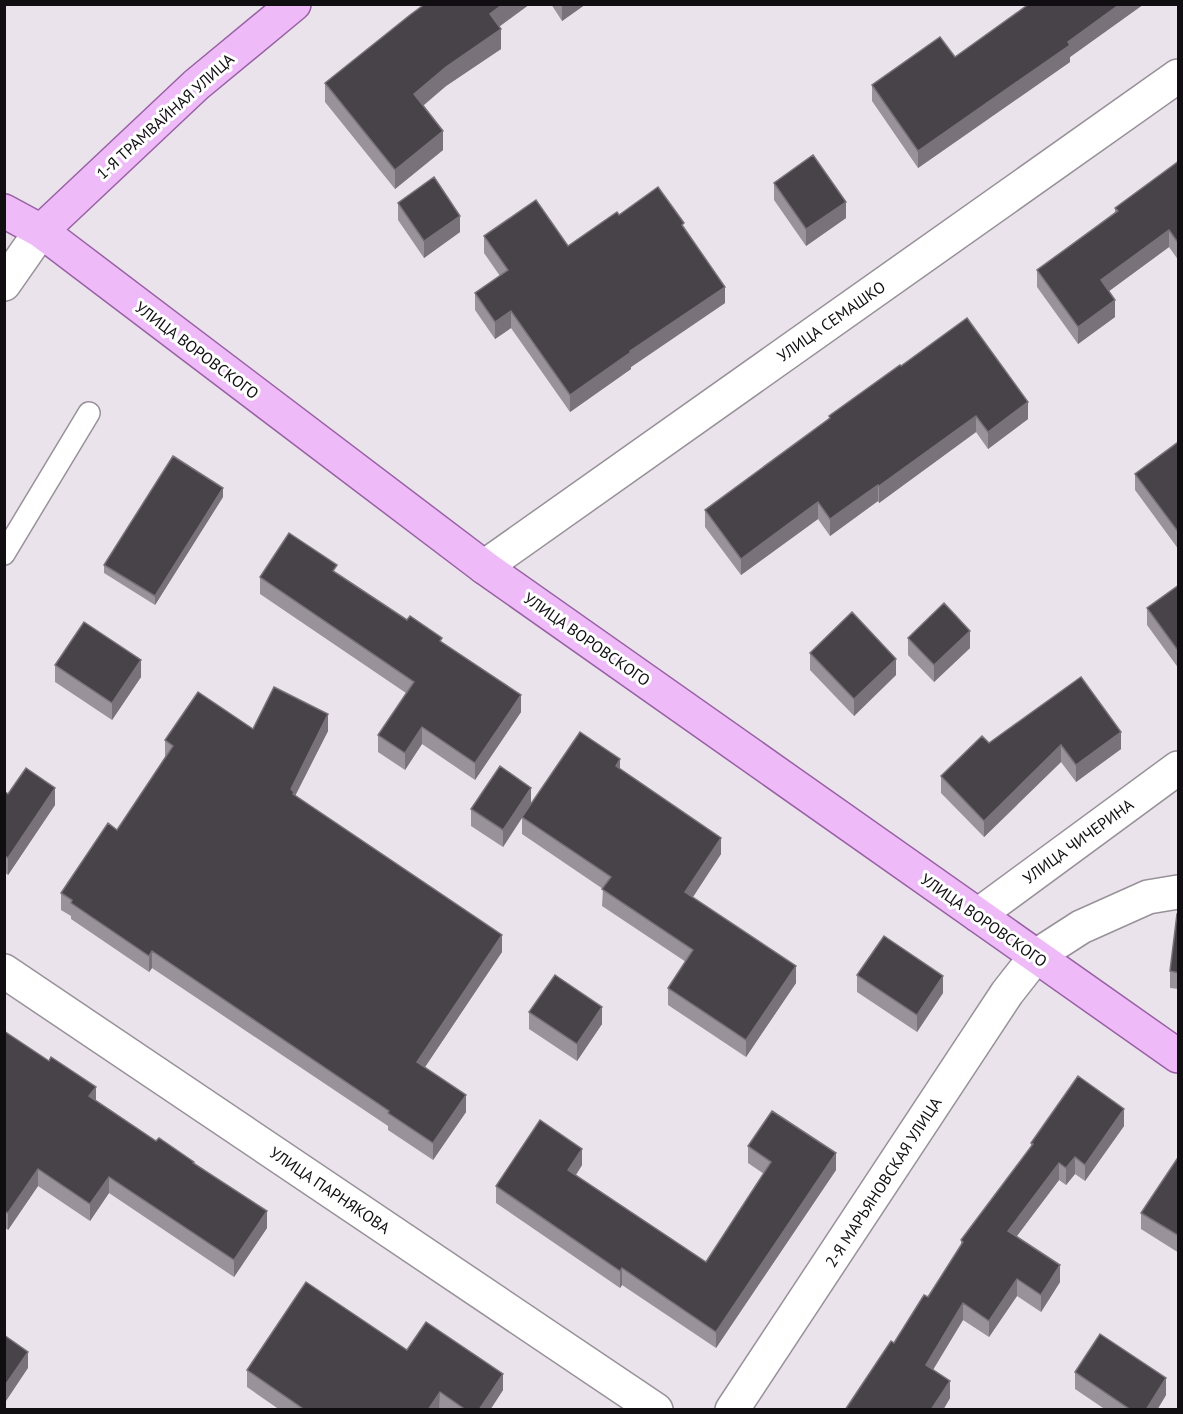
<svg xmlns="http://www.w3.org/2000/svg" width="1183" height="1414" font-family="'PT Sans',sans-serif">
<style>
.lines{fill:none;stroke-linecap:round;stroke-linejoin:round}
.lane-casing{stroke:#989199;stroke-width:24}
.street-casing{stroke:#989199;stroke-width:36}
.secondary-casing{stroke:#989199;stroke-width:36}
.primary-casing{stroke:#9861a4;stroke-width:36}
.lane{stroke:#fff;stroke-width:21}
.street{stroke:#fff;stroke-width:33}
.secondary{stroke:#fff;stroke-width:33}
.primary{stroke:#eebbf8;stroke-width:33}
.wall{fill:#99929a}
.shaded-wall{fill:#79727a}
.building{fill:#484249;stroke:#79727a;stroke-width:1.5}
.labels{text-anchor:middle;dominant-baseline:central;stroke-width:6;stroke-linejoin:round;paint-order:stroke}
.street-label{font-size:16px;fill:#100e11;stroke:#fff}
</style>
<rect width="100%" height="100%" fill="#eae3eb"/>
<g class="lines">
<defs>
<path id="lane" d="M4 554 89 413"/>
<path id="street" d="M484 567 1178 76
M978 915 1178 768
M4 971 656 1410
M732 1410 1007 993 1036 956 1081 927 1148 897 1178 892"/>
<path id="secondary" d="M4 284 41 231"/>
<path id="primary" d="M4 211 41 231 484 567 1178 1056
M41 231 196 85 294 4"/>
</defs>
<use href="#lane" class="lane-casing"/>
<use href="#street" class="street-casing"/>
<use href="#secondary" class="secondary-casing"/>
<use href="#primary" class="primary-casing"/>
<use href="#lane" class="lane"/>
<use href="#street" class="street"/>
<use href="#secondary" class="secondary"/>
<use href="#primary" class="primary"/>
</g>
<path class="wall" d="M425 4H530L499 27 501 49 446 86 423 106 443 150 395 189 325 102V83Z
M551 4H586L562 21Z
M1029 4H1144L1070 57V62L918 168 872 101V85L955 57Z
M1179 161V261L1169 247 1109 291 1115 317 1078 344 1037 287V270L1115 212V208Z
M774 183 846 218 806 246 774 200Z
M398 203 460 232 424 258 398 220Z
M619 215 684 228 725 303 631 367V369L570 412 511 328 495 339 475 310V293L500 276 484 253V236L568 246Z
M901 366 1028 419 988 449 976 432 879 503 878 501 830 536 818 519 741 575 705 527V510L829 419V416Z
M1179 444V550L1135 490V474Z
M223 497 155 605 104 573V565Z
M337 573 407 620 442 642 521 712 475 780 422 744 405 770 378 752V735L406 693 260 594V577Z
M1179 585V669L1147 625V608Z
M908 638 970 648 934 682 908 655Z
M810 653 896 675 854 716 810 670Z
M55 665 141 677 112 720 55 682Z
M1081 677 1121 749 1076 782 1061 762 984 837 941 793V776L989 743Z
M253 729 328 731 295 796 502 952 425 1067 466 1112 433 1160 388 1130V1126L152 968 149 972 71 919V916L61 910V893L117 830 165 757V740Z
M620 769 721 854 693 897 796 983 746 1057 668 1005V988L686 962 602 906 603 889 522 834V818L503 847 471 826V809L531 803Z
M4 791 8 794 55 805 8 875 4 872Z
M1179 914V989L1170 988V971Z
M857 975 943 993 917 1032 857 992Z
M529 1012 602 1024 577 1061 529 1029Z
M4 1031 96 1100 156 1141 194 1164 267 1228 234 1277 109 1193 90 1221 38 1186 8 1230 4 1227Z
M1124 1126 1085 1181 1075 1174 1066 1185 1059 1180 1016 1237 1060 1282 1041 1312 1017 1296 989 1337 963 1320 933 1370 950 1398 943 1410H845L928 1297 961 1245V1240L1031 1147V1143Z
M748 1146 836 1170 716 1348 622 1285 620 1288 496 1203V1186L582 1165 576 1175 706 1262 764 1174 748 1163Z
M1179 1156V1253L1141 1229V1213Z
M407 1350 503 1390 490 1410H441L440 1409 439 1410H280L247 1387V1370Z
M1075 1372 1166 1395 1157 1410H1106L1075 1389Z"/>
<path class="shaded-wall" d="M503 4H530L490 33V14Z
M562 4H586L562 21Z
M1120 4H1144L1070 57V62L918 168V151L1068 42Z
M501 29V49L446 86 414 113V94L446 67Z
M443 131V150L395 189V170Z
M846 202V218L806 246V229Z
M460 216V232L424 258V241Z
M1169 230V247L1101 297V280Z
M725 287V303L631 367V369L570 412V395L630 351Z
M1115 300V317L1078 344V327Z
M511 311V328L495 339V322Z
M1028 402V419L988 449V432Z
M976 416V432L879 503V486Z
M878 485V501L830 536V519Z
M223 488V497L155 605V596Z
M818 502V519L741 575V559Z
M970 631V648L934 682V665Z
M896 659V675L854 716V699Z
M141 660V677L112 720V703Z
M521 695V712L475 780V763Z
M328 714V731L294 798 291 789Z
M422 727V744L405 770V753Z
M1121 732V749L1076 782V765Z
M1061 745V762L984 837V821Z
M620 759V776L616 766Z
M55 788V805L8 875V858Z
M531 788V804L503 847V830Z
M721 838V854L685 909V892Z
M502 935V952L417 1079V1062Z
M152 951V968L149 972V956Z
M796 966V983L746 1057V1040Z
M943 976V993L917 1032V1015Z
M602 1007V1024L577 1061V1044Z
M96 1087V1103L89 1096Z
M466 1095V1112L433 1160V1143Z
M1124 1109V1126L1085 1181V1165Z
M582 1149V1165L568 1187V1170Z
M836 1153V1170L716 1348V1332Z
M1075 1157V1174L1066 1185V1168Z
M1059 1163V1180L1008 1248V1231Z
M38 1169V1186L8 1230V1213Z
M109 1177V1193L90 1221V1204Z
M267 1211V1228L234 1277V1260Z
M1060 1265V1282L1041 1312V1295Z
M622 1268V1285L620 1288V1271Z
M1017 1279V1296L989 1337V1321Z
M963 1303V1320L926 1381V1365Z
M28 1352V1368L4 1404V1387Z
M503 1374V1390L490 1410H479Z
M1166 1378V1395L1157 1410H1146Z
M950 1381V1398L943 1410H931Z
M440 1392 439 1410H428Z"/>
<path class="building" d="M425 4H503L490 14 501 29 446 67 414 94 443 131 395 170 325 83 410 15Z
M1029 4H1120L1068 42 1070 45 918 151 872 85 940 37 955 57Z
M813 155 846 202 806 229 774 183Z
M1179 161V244L1169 230 1101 280 1115 300 1078 327 1037 270 1118 211 1115 208Z
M434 177 460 216 424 241 398 203Z
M658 187 684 223 682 225 725 287 630 351 631 352 570 395 511 311 495 322 475 293 508 270 484 236 536 200 568 246 617 212 619 215Z
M967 318 1028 402 988 432 976 416 879 486 878 485 830 519 818 502 741 559 705 510 830 418 829 416 900 365 901 366Z
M1177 443 1179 444V533L1135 474Z
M173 456 223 488 155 596 104 565Z
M289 533 337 565 333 571 407 620 410 616 442 638 440 641 521 695 475 763 422 727 405 753 378 735 414 682 260 577Z
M1179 585V652L1147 608Z
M944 603 970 631 934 665 908 638Z
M852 612 896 659 854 699 810 653Z
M84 622 141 660 112 703 55 665Z
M1081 677 1121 732 1076 765 1061 745 984 821 941 776 982 736 989 743Z
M274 687 328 714 291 789 294 792 293 794 502 935 417 1062 466 1095 433 1143 388 1113 389 1111 152 951 149 956 71 903 72 900 61 893 108 823 117 830 173 746 165 740 198 692 253 729Z
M580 732 620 759 616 766 721 838 685 892 796 966 746 1040 668 988 693 950 602 889 611 877 522 817Z
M500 766 531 788 503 830 471 809Z
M26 768 55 788 8 858 4 855V791L8 794Z
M1177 914H1179V973L1170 971Z
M884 936 943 976 917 1015 857 975Z
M555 975 602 1007 577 1044 529 1012Z
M4 1031 49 1061 51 1057 96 1087 89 1096 156 1141 159 1138 194 1162 193 1163 267 1211 234 1260 109 1177 90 1204 38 1169 8 1213 4 1211Z
M1078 1076 1124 1109 1085 1165 1075 1157 1066 1168 1059 1163 1008 1231 1060 1265 1041 1295 1017 1279 989 1321 963 1303 926 1365 950 1381 931 1410H845L891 1341 894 1343 924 1295 928 1297 963 1242 961 1240 1033 1144 1031 1143Z
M772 1111 836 1153 716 1332 622 1268 620 1271 496 1186 540 1120 582 1149 568 1170 706 1262 771 1162 748 1146Z
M1179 1156V1236L1141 1213Z
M306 1282 407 1350 426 1322 503 1374 479 1410H466L440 1392 428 1410H305L247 1370Z
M1100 1334 1166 1378 1146 1410H1131L1075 1372Z
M4 1335 28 1352 4 1387Z"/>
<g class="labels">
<g class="street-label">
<text transform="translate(165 116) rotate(-42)">1-Я ТРАМВАЙНАЯ УЛИЦА</text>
<text transform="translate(831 321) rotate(-35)">УЛИЦА СЕМАШКО</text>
<text transform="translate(197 350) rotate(37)">УЛИЦА ВОРОВСКОГО</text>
<text transform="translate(587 639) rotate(35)">УЛИЦА ВОРОВСКОГО</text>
<text transform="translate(1078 841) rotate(-36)">УЛИЦА ЧИЧЕРИНА</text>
<text transform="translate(984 920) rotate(35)">УЛИЦА ВОРОВСКОГО</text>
<text transform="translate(883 1182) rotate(-57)">2-Я МАРЬЯНОВСКАЯ УЛИЦА</text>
<text transform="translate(330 1190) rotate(34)">УЛИЦА ПАРНЯКОВА</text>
</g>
</g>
<rect width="1183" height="1414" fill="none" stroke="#100e11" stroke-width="12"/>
</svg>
